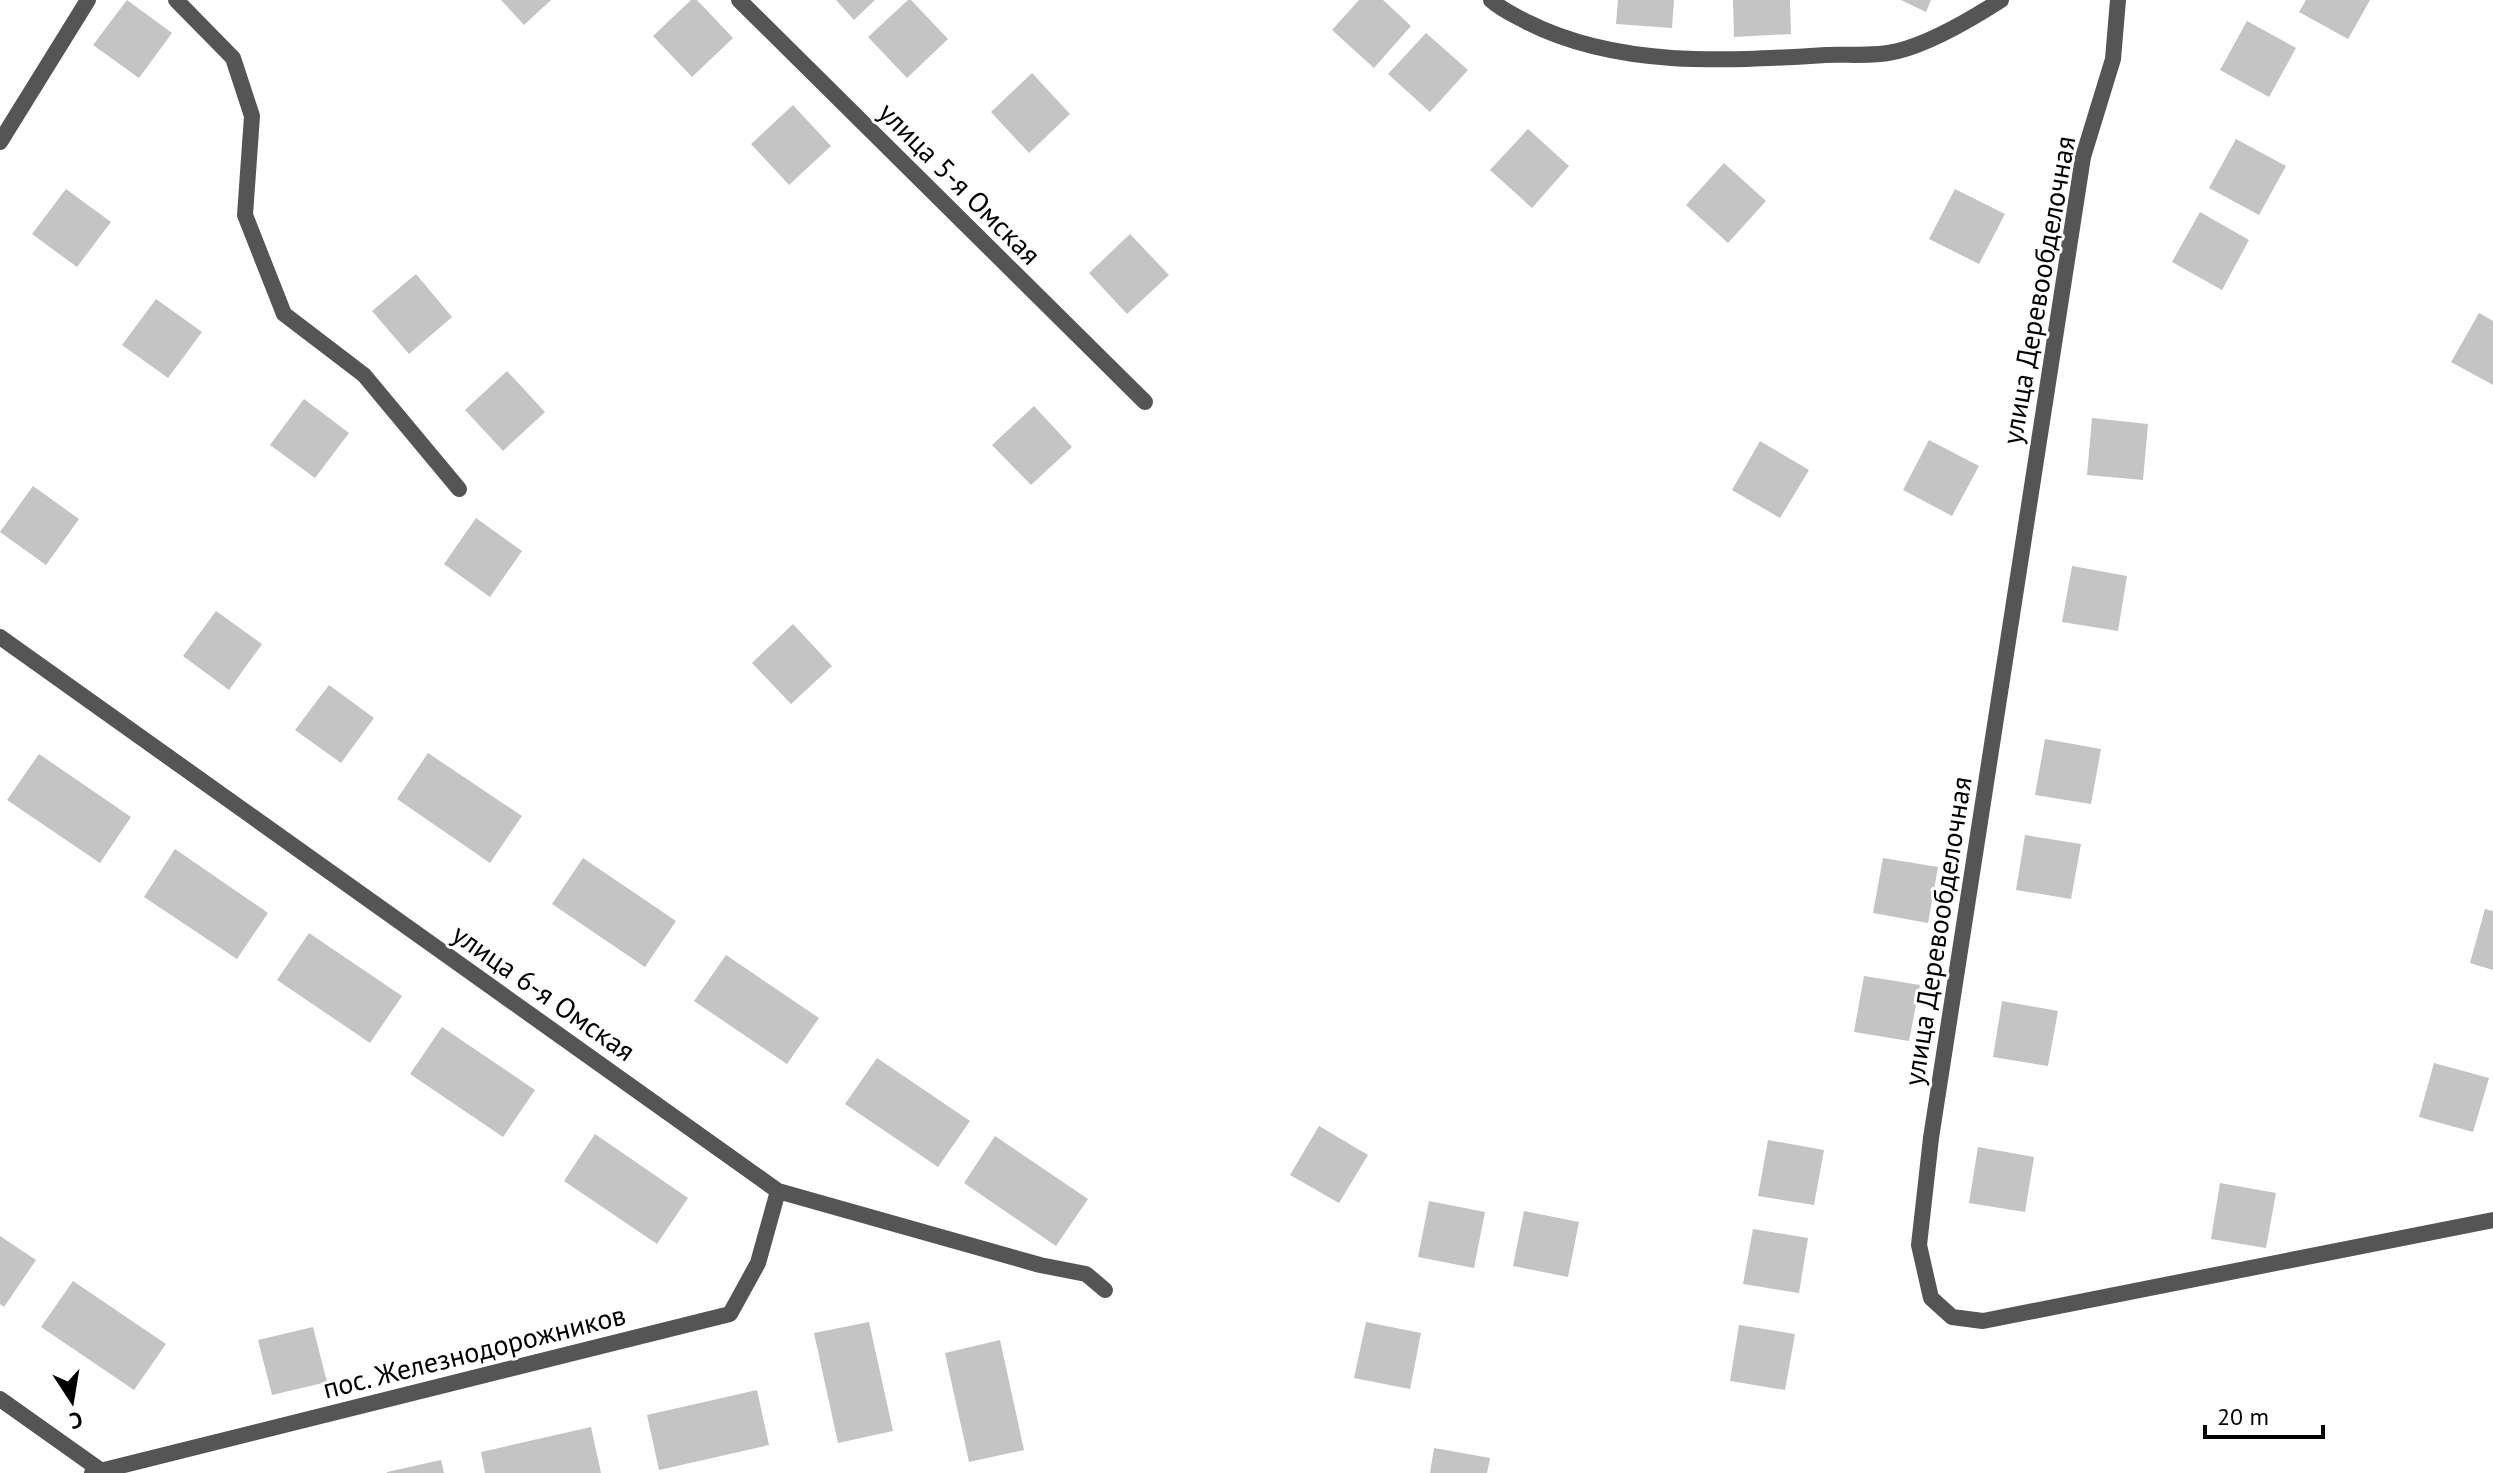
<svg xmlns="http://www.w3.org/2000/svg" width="2493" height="1473" font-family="'PT Sans',sans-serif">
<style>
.building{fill:#c4c4c4}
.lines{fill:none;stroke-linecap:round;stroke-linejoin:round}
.minor{stroke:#555;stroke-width:16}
.labels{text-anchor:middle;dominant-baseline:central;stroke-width:6;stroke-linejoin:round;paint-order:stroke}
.street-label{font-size:28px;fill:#000;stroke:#fff}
</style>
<rect width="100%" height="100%" fill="#fff"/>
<path class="building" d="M127 0 172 33 139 78 93 45Z
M501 0H551L524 25Z
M691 0H697L733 38 692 77 653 36Z
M836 0H875L854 20Z
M908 0H911L948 39 907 78 868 37Z
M1359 0H1383L1411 26 1374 68 1332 30Z
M1618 0H1674L1672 28 1616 24Z
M1733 0H1790L1791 34 1734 37Z
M1901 0H1931L1926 12Z
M2306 0H2370L2348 39 2299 12Z
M2247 21 2296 48 2269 97 2220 70Z
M1426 33 1468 70 1430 112 1388 74Z
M1032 73 1070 114 1029 153 991 112Z
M793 105 831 146 789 185 751 144Z
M1528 129 1569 166 1532 208 1490 170Z
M2236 139 2286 166 2259 215 2209 188Z
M1724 163 1766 201 1728 243 1686 205Z
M66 189 111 222 77 267 32 234Z
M1955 189 2005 214 1979 264 1929 239Z
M2200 212 2249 240 2222 290 2172 262Z
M1130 234 1169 275 1127 314 1089 273Z
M416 274 452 317 409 354 372 311Z
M156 299 202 332 168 378 122 345Z
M2479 313 2493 321V385L2451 362Z
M507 371 545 412 503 451 465 410Z
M304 399 349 433 315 478 270 445Z
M1034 406 1072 447 1031 485 992 445Z
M2092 418 2148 424 2143 480 2087 475Z
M1929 440 1979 466 1952 516 1903 490Z
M1760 441 1809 470 1780 518 1732 490Z
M33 486 79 519 46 565 0 532Z
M476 518 522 551 490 597 444 564Z
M2072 566 2127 576 2118 631 2062 622Z
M216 611 262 644 229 690 183 656Z
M793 624 832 666 791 704 752 663Z
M329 685 374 718 341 763 295 730Z
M2045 739 2101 749 2091 804 2035 795Z
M428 753 522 816 490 863 397 799Z
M39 754 131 817 100 863 7 800Z
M2025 835 2081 844 2071 899 2016 890Z
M175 849 268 913 237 959 144 897Z
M583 858 676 921 645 967 552 904Z
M1883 858 1938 867 1928 923 1873 913Z
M2485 909 2493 911V970L2470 963Z
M309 933 402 996 370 1043 277 980Z
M726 955 819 1018 787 1064 694 1001Z
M1864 976 1920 985 1909 1041 1854 1032Z
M2002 1001 2058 1011 2048 1066 1993 1057Z
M442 1027 535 1090 503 1137 410 1074Z
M877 1058 970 1121 938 1167 845 1104Z
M2434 1063 2489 1078 2473 1132 2419 1117Z
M1319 1126 1368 1155 1339 1203 1290 1175Z
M595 1134 688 1198 657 1244 564 1181Z
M995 1136 1088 1199 1056 1246 964 1183Z
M1768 1140 1824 1150 1814 1205 1758 1196Z
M1978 1147 2034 1157 2025 1212 1969 1203Z
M2220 1183 2276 1193 2266 1248 2211 1239Z
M1429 1201 1485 1212 1474 1268 1418 1257Z
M1524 1211 1579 1222 1568 1277 1513 1266Z
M1753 1229 1808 1238 1799 1293 1743 1284Z
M0 1236 36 1260 4 1307 0 1304Z
M73 1281 166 1344 134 1390 41 1327Z
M869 1322 893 1431 838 1443 814 1333Z
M1366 1322 1421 1333 1410 1389 1354 1378Z
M1739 1325 1795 1334 1785 1390 1730 1381Z
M313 1327 327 1382 272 1395 258 1340Z
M1000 1340 1024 1450 969 1462 945 1353Z
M757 1390 769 1445 659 1470 647 1415Z
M591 1427 601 1473H485L481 1452Z
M1434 1448 1490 1458 1487 1473H1430Z
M441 1460 444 1473H387V1472Z"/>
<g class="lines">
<path class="minor" d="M176 0 233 58 252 116 245 215 284 314 364 375 459 489
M739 0 1145 402
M1491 0C1502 10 1514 15 1527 22 1618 68 1726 61 1825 55 1848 54 1875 57 1898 51 1930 43 1973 18 2001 0
M2118 0 2113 59 2083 157 1931 1138 1919 1245 1931 1298 1952 1317 1983 1321 2493 1220
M0 142 88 0
M0 637 778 1191 1040 1265 1086 1274 1105 1290
M0 1399 103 1472
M92 1473 730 1314 758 1263 778 1191"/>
</g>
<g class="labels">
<g class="street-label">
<text transform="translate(960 183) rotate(45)">улица 5-я Омская</text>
<text transform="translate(2038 290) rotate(-80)">улица Деревообделочная</text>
<text transform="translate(1937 931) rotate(-81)">улица Деревообделочная</text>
<text transform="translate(544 992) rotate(35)">улица 6-я Омская</text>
<text transform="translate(474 1351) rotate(-14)">пос. Железнодорожников</text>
</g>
</g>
<g transform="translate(72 1401) rotate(168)" stroke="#ffffff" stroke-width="6" paint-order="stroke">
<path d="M0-6L14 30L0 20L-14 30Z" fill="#000000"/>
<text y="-12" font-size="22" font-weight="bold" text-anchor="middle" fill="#000000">С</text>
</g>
<path d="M2205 1425v12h118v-12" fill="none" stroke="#000000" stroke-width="4"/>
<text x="2217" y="1425" font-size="24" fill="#000000" stroke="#ffffff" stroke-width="6" paint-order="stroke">20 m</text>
</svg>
